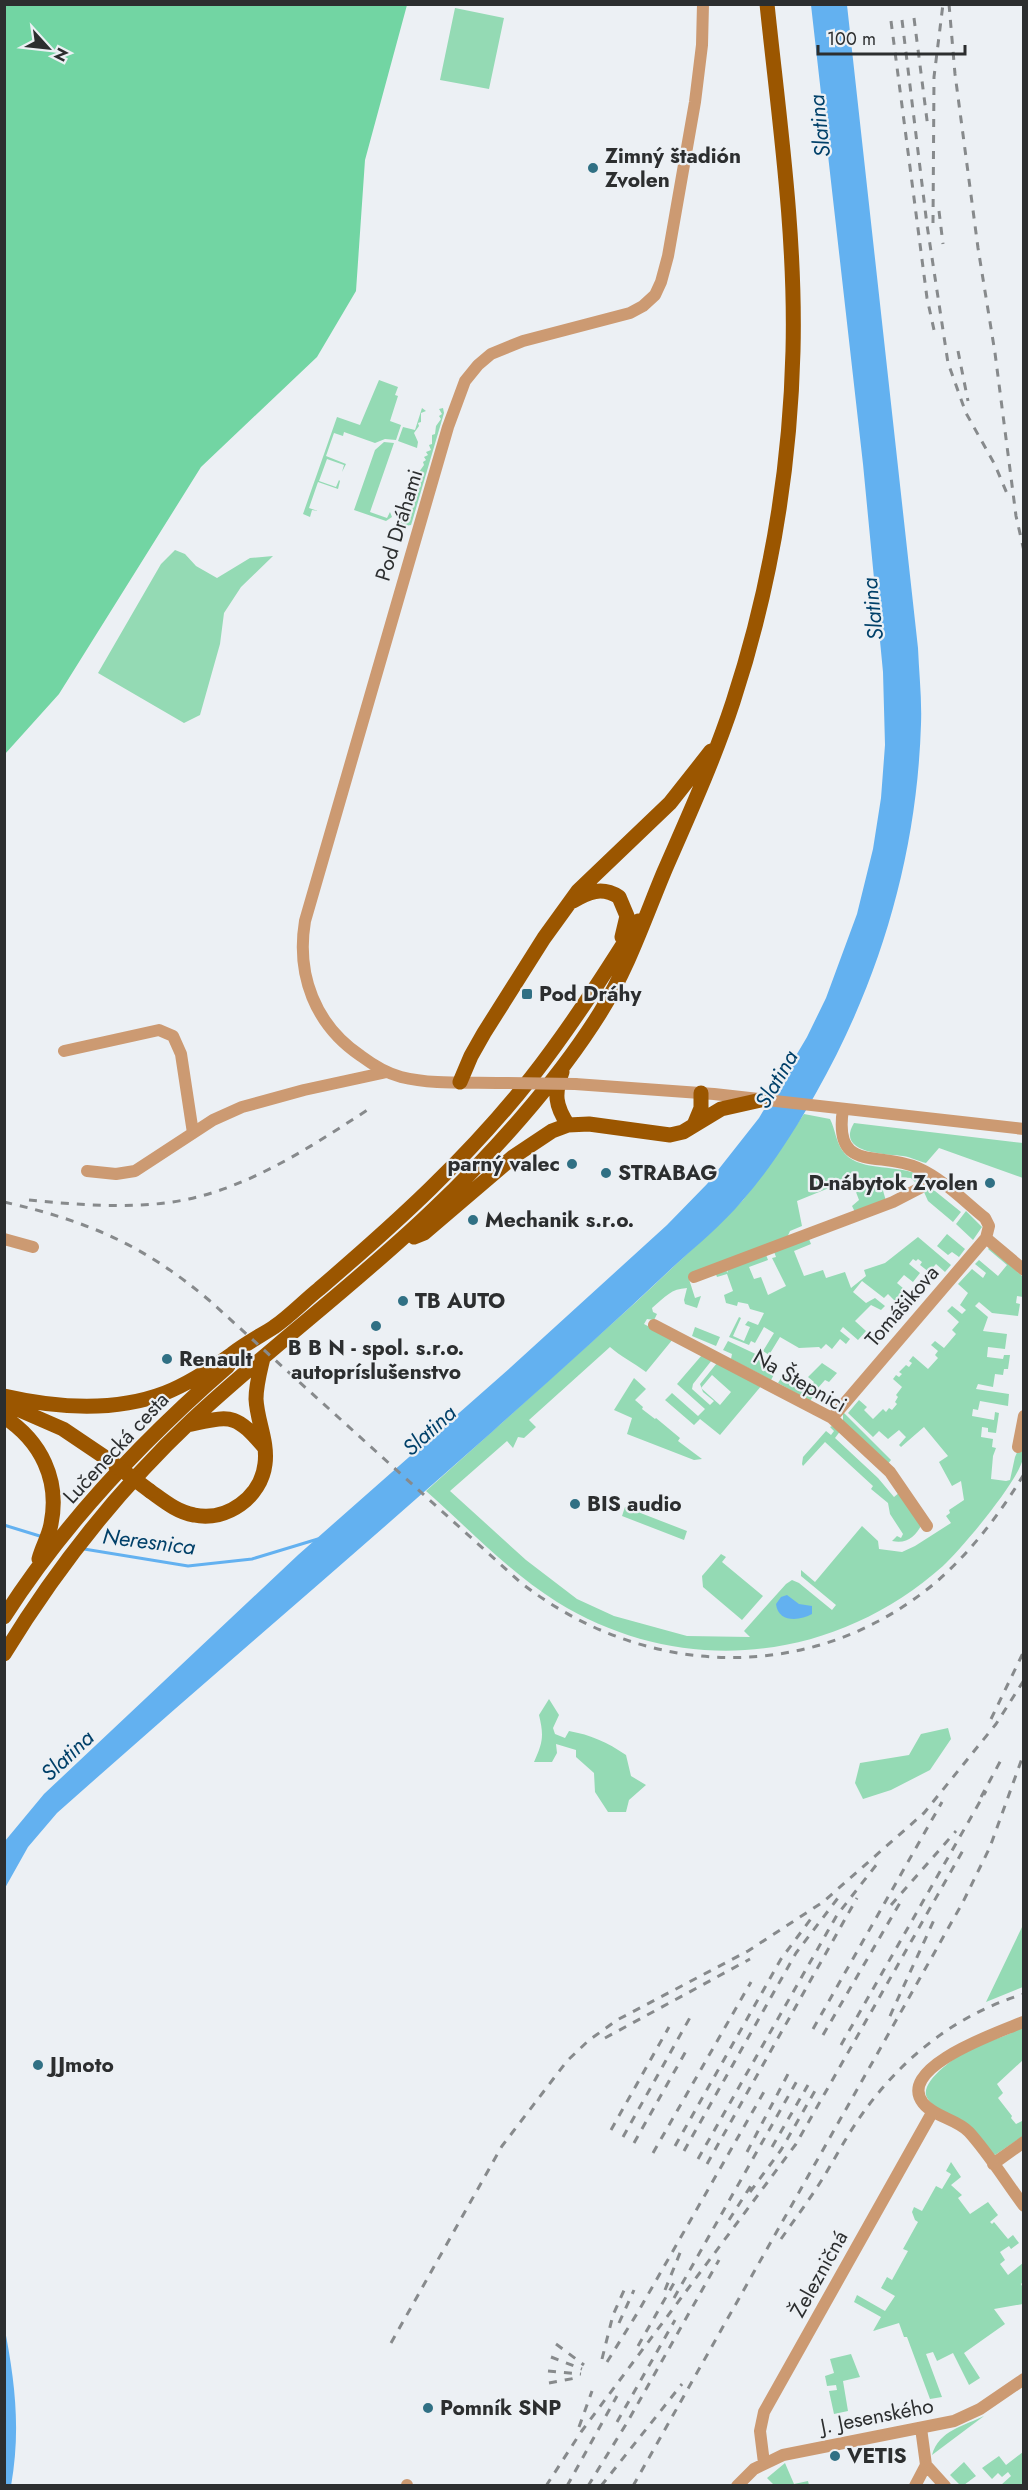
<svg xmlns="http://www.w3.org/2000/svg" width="1028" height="2490" font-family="Jost,sans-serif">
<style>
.green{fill:#94dab4;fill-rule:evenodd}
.forest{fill:#72d5a3}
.water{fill:#63b1f0}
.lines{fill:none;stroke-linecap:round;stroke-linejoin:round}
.stream{stroke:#63b1f0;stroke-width:3}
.minor{stroke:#cc9a72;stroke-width:12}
.major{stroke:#9b5600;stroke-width:15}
.rail{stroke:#878a8c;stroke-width:3;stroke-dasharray:8 8;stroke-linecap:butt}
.minor-bridge{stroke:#cc9a72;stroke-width:12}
.major-bridge{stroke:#9b5600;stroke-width:15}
.poi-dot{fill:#307084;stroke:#ecf0f4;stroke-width:2}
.labels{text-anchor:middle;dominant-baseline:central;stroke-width:4.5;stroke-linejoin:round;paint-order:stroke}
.poi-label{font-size:21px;font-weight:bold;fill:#2c2e2f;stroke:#ecf0f4;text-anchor:start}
.street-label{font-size:21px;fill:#2c2e2f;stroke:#ecf0f4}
.water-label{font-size:22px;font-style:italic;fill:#004069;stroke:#ecf0f4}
</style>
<rect width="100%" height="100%" fill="#ecf0f4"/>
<path class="green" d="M455 8 504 18 489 89 440 80Z
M379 380 398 387 395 395 398 396 390 421 401 425 396 440 385 439 375 443 344 432 343 436 334 433 326 456 346 464 342 472 344 465 327 459 319 481 336 487 339 480 340 481 338 489 318 482 309 508 318 511 312 510 310 517 303 514 337 417 360 425Z
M422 408 426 411 421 413V422L418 423 419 426 414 433 418 442 417 448 398 441 403 427 415 430Z
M443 408 444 413 412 522 411 525 405 526 401 523 400 518 407 515 405 512 410 505 411 496 414 495V487L417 485 416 482 419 480V472L424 465 423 462 426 460 424 457 428 455 426 452 431 450 429 445 432 444V435L435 434 436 426 441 419 439 416 442 414 439 409Z
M384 442 394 443 370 512 387 518 390 512 392 517 386 521 354 510 375 450Z
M175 550 185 554 196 566 217 578 250 558 273 556 241 587 224 613 220 644 200 715 184 723 98 673 161 564Z
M804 1114 830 1119C835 1129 836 1141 842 1150 856 1172 894 1164 917 1174L918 1180 915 1182 911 1178 896 1177 880 1180 886 1201 855 1212 852 1206 859 1200 851 1179 797 1201 802 1226 790 1231 786 1240 688 1276 695 1298 701 1296 697 1308 685 1304 684 1300 687 1288C671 1289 666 1296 652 1308L653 1312 657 1314 654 1320 647 1319 644 1324 673 1339 646 1372C634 1363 620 1356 610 1347L529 1420 536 1427 524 1438 518 1437 513 1448 507 1441 450 1491 526 1560 577 1599 614 1616 687 1636 750 1637 744 1631 786 1584 792 1580 799 1583 832 1610 836 1605 801 1576V1570L815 1582 862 1526 878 1541 879 1549 902 1552 915 1546 951 1523 946 1516 950 1513 949 1510 964 1500 961 1481 952 1486 939 1462 948 1456 924 1427 901 1447 899 1445 906 1437 899 1430 888 1439 879 1431 873 1437 848 1413 859 1400 867 1407 864 1410 873 1419 883 1409 886 1412 889 1408 892 1410 897 1404 895 1402 898 1397 896 1395 902 1387 893 1379 896 1375 899 1377 902 1374 899 1372 906 1365 909 1367 912 1363 909 1361 913 1356 928 1369 938 1358 935 1355 938 1351 931 1345 935 1341 944 1348 956 1334 952 1330 959 1322 947 1311 952 1306 962 1314 966 1310 960 1305 968 1293 958 1284 972 1269 983 1278 986 1273 975 1264 979 1260 998 1276 1007 1265 988 1249 990 1247 1023 1277V1297L1017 1296 1016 1303 1020 1304 1018 1316 992 1313 979 1302 975 1306 988 1317 983 1331 1007 1334 1005 1349 988 1347 987 1357 1003 1359 1004 1355H1010L1008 1369H1004L1003 1375 995 1374 993 1387 978 1384 976 1389 1009 1394 1008 1406 980 1401 978 1410 973 1409 972 1416 994 1420 995 1412 999 1413 996 1433 988 1432V1428L982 1427 981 1437 993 1439 992 1447 996 1448 993 1456 991 1479 1006 1481 1010 1480 1015 1457 1023 1439C1023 1445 1025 1452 1023 1458 1019 1481 962 1548 943 1566 834 1663 682 1679 557 1602 509 1572 468 1528 426 1491L636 1302 721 1222 743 1200 761 1176Z
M854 1123 1023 1143V1178L939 1148 926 1163C918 1161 911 1157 903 1156 887 1154 835 1154 854 1123Z
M930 1189 935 1191 961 1212 953 1222 928 1201 924 1192Z
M966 1211 982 1227 973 1240 956 1224Z
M947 1234 965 1249 959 1257 952 1252 948 1255 937 1246Z
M918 1237 951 1265 945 1272 936 1264 929 1272 920 1265 922 1262 918 1259 916 1261 913 1259 909 1264 920 1273 913 1282 904 1275 897 1283 910 1294 900 1306 888 1294 884 1298 862 1281 853 1292 866 1303 875 1298 885 1306 881 1310 871 1305 855 1321 866 1331 858 1340 843 1327 840 1331 850 1339 846 1344 840 1339 832 1349 826 1344 821 1349 819 1347 799 1348 780 1337 769 1355 763 1351 774 1333 764 1327 755 1343 751 1341 749 1345 729 1337 739 1317 741 1318 733 1336 744 1341 750 1327 745 1325 748 1321 758 1325 764 1313 750 1309 748 1304 738 1302 737 1306 726 1303 724 1295 733 1291 727 1274 717 1277 715 1272 725 1269 728 1273 727 1269 765 1252 768 1260 749 1267 754 1279 761 1277 768 1295 786 1286 772 1258 776 1257 773 1249 809 1239 811 1244 794 1251 804 1276 823 1270 826 1278 845 1272 851 1288 866 1276 864 1270 885 1263Z
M695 1327 720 1337 716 1346 692 1336Z
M728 1341 779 1365 771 1380 731 1359 732 1354 723 1350Z
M702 1355 712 1360 693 1384 692 1389 710 1405 714 1401 703 1392 700 1384 717 1363 762 1385 720 1435 700 1419 694 1425 665 1400 672 1393 698 1416 705 1409 677 1384ZM712 1375 731 1392 720 1405 701 1388Z
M822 1363 837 1373 829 1382 825 1380 817 1389 812 1385 814 1382 808 1377Z
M786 1370 816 1392 810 1401 778 1383Z
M634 1378 646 1389 635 1400 643 1407 642 1409 655 1419 656 1418 680 1438 678 1441 702 1459 694 1460 627 1434 632 1418 614 1410Z
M843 1412 891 1460 887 1465 843 1423Z
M832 1426 841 1430 835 1438 878 1478 894 1497 900 1492 922 1524C915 1537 907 1544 892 1541L897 1536 901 1538 903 1534 890 1514 888 1503 871 1489 873 1486 825 1442 803 1466 802 1464 803 1457 826 1431 831 1435 834 1431 830 1427Z
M625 1507 687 1531 684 1540 622 1516Z
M721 1554 726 1557 722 1562 763 1596 742 1620 703 1587 702 1576Z
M549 1699 559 1715 553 1728 555 1734 565 1738 569 1731C591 1735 607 1742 626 1755L631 1776 646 1785 629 1800 626 1812H608L595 1792 594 1773 576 1757V1750L556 1744 557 1753 552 1762H534C543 1742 544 1736 539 1715Z
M948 1728 951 1739 930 1770 891 1790 863 1799 855 1783 860 1763 909 1755 921 1734Z
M1023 1925V1987L986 2002Z
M1023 2026V2060L997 2084 1003 2093 998 2098 1012 2116 1011 2118 1016 2124 1022 2121 1023 2122V2136L995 2155C982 2145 929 2108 926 2095 923 2079 956 2057 968 2050 986 2040 1007 2038 1023 2026Z
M951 2162 961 2177 951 2185 962 2195 958 2198 970 2214 988 2202 998 2215 990 2222 992 2224 994 2222 1008 2239 1013 2235 1019 2243 1011 2249 1009 2246 1000 2252 1005 2260 1000 2264 1008 2275 1023 2263V2282L1021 2284 1023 2288V2304L994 2309 1005 2324 964 2353 980 2378 969 2385 953 2353 937 2361 933 2352 926 2354 942 2397 930 2399 907 2337H904L899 2323 873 2331 881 2317 854 2302 857 2295 885 2311 895 2296 881 2288 887 2277 892 2280 908 2251 903 2249 918 2222 915 2220 912 2212 914 2207 922 2211 936 2186 942 2189 951 2174 946 2171Z
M851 2354 860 2377 843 2381 848 2411 834 2414 829 2391 837 2390 836 2385 827 2386 825 2376 834 2373 830 2359Z
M984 2416 932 2455C939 2430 964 2426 984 2416Z
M1023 2452V2485H1001L1011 2476 1008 2472 1002 2477 998 2473 992 2479 982 2468 999 2456 1006 2465Z
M964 2462 976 2476 964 2485H960L950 2475Z
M785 2463 794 2484 808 2481 809 2485H774L767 2478Z"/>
<path class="forest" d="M5 4 407 5 365 160 356 291 317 357 201 467 59 694 5 754Z"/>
<path class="water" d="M811 5H847L918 648C919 673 922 699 921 724 917 855 880 980 816 1093 795 1130 771 1168 743 1200 722 1225 696 1246 672 1268 613 1324 552 1378 492 1432 348 1560 201 1685 57 1813L28 1847 5 1888V1841L44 1794 298 1555 511 1367 667 1225 707 1184 759 1118 807 1037 826 998 857 914 873 849 881 798 885 745 883 672 863 464Z
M787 1595 799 1604 812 1606V1614C800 1621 778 1623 776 1604L781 1597Z
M4 2325C15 2381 21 2429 11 2486L4 2485Z"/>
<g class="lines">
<path class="stream" d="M4 1525 43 1537
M84 1549 188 1566 252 1559 318 1539"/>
<path class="minor" d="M64 1051 159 1030 173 1036 181 1054 193 1133
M501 1083C468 1082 433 1085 401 1077 386 1073 373 1065 361 1056 315 1025 296 975 305 921L448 427 465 381 478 365 491 354 523 341 630 313 643 306 655 295 661 282 668 256 695 102 702 45 703 4
M575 1084 714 1094 1024 1129
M87 1171 116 1174 135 1171 213 1120 242 1107 304 1090 387 1072
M986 1238 1024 1270
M4 1239 33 1247
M694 1277 893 1202 920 1188 932 1176
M654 1325 832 1418 890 1472 927 1526
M832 1418 986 1238 989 1226 985 1218C964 1201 943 1179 918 1168 880 1150 833 1175 843 1109
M1018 1447 1024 1416
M1023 2022C1002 2031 895 2067 923 2103 934 2117 957 2119 969 2132 989 2154 1006 2182 1024 2206
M993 2164 1024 2142
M921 2428 926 2465 945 2486
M764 2463 760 2431 764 2412 933 2111
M407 2486V2485
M737 2486 754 2469 783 2455 954 2421 980 2409 1024 2379
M915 2486 926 2465"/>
<path class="major" d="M573 901C588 892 602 886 619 897L627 916 622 937
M562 1072C554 1094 555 1105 568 1125
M460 1082 471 1056 484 1033 544 938 578 891 670 803 711 751
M694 1125 701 1108V1093
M414 1237 424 1233 513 1157 552 1131 568 1125 589 1124 670 1135 683 1132 721 1109 761 1100
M4 1396C56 1408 115 1412 165 1393 190 1383 211 1369 232 1354 245 1344 260 1336 274 1327 290 1316 304 1301 319 1289 395 1224 469 1157 531 1078 570 1028 604 975 638 921
M8 1405 63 1429 106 1458
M4 1417C41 1441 60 1480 51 1524 49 1536 42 1547 39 1559
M187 1425C232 1416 234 1412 265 1448
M150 1491C164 1501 177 1512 194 1515 227 1522 261 1497 265 1464 268 1441 257 1421 256 1399 256 1385 260 1371 263 1358
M4 1617C64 1523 144 1439 228 1366
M4 1654C56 1569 119 1489 191 1421 269 1348 355 1285 432 1211 491 1155 557 1082 600 1013 628 968 644 920 664 872 688 817 714 760 733 702 770 589 790 470 793 351 796 235 779 119 767 4"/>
<path class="rail" d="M949 4 955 74 978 248 995 353 1016 516 1024 551
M914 18 928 128
M902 20 927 225 948 363 966 413 995 465 1008 496
M891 21 927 298 934 330
M939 211 943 244
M933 223 934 77 943 4
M958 351 968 401
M29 1200C81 1205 137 1210 189 1199 256 1184 315 1144 372 1107
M4 1202C88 1221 144 1245 210 1301L520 1582C643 1679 812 1686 935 1583 970 1553 1000 1514 1024 1474
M991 1719 1024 1651
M981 1797 1001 1760
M891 1905 956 1831
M890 2016 934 1920
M813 2029 942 1802
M823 2035 901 1901
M605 2038 750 1959
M841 2045 986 1791
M611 2130 669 2027
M623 2137 692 2014
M634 2143 686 2051
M675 2146 781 1959 813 1916
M772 2147 808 2085
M684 2151 796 1953 841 1894
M747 2152 788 2074
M653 2153 751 1982
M698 2159 837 1915 877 1864
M707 2164 857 1898
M750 2192 781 2150 816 2089
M729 2220 752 2184
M781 2239C795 2219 810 2199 823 2178 834 2160 844 2141 856 2123 896 2063 953 2015 1024 1994
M665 2290 682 2248
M674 2298 798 2079
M619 2323 634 2290
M391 2343 502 2146 567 2061 588 2041 617 2020 748 1951 823 1902 924 1813 996 1724 1024 1680
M556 2344 584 2365
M638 2346 674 2283
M551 2357 582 2369
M602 2359 613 2315 626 2286
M607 2362 638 2312 765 2090
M548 2371 581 2374
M549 2383 576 2378
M617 2422 675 2320
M579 2427 592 2391
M546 2486 581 2432 796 2144 966 1845
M567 2486 617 2396
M588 2486 628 2421 719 2260
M601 2486 682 2384
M633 2486 963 1902 990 1847 1024 1753"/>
<path class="minor-bridge" d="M501 1083 575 1084"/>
<path class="major-bridge" d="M106 1458 150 1491"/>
</g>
<g class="poi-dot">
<circle cx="593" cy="168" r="6"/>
<rect x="521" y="988" width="12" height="12" rx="3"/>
<circle cx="572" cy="1164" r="6"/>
<circle cx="606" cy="1173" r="6"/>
<circle cx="990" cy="1183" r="6"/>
<circle cx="473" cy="1220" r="6"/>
<circle cx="403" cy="1301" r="6"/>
<circle cx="376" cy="1326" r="6"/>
<circle cx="167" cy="1359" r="6"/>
<circle cx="575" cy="1504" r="6"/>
<circle cx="38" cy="2065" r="6"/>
<circle cx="428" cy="2408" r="6"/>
<circle cx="835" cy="2456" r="6"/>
</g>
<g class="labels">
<g class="poi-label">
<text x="605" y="156">Zimný štadión<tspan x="605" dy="24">Zvolen</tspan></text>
<text x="539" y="994">Pod Dráhy</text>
<text x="560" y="1164" text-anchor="end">parný valec</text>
<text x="618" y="1173">STRABAG</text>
<text x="978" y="1183" text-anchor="end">D-nábytok Zvolen</text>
<text x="485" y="1220">Mechanik s.r.o.</text>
<text x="415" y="1301">TB AUTO</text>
<text x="376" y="1348" text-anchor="middle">B B N - spol. s.r.o.<tspan x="376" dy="24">autopríslušenstvo</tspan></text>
<text x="179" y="1359">Renault</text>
<text x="587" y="1504">BIS audio</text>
<text x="50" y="2065">JJmoto</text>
<text x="440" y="2408">Pomník SNP</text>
<text x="847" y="2456">VETIS</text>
</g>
<g class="street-label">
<text transform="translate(399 525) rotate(-73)">Pod Dráhami</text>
<text transform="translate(902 1306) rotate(-49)">Tomášikova</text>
<text transform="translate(800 1381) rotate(30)">Na Štepnici</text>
<text transform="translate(116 1448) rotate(-47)">Lučenecká cesta</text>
<text transform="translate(819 2274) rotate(-61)">Železničná</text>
<text transform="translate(877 2416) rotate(-11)">J. Jesenského</text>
</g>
<g class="water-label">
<text transform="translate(819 126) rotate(-96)">Slatina</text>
<text transform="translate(872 609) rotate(-96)">Slatina</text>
<text transform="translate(776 1079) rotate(-60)">Slatina</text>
<text transform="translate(429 1430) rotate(-42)">Slatina</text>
<text transform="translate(149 1541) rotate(7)">Neresnica</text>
<text transform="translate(67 1755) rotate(-43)">Slatina</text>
</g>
</g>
<rect width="1028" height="2490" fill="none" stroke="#2c2e2f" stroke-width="12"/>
<g transform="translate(48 48) rotate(117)" stroke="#ecf0f4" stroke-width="4.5" paint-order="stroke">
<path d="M0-4.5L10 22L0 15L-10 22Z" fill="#2c2e2f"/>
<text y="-9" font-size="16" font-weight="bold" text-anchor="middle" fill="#2c2e2f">N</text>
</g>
<path d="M818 45v9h147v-9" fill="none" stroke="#2c2e2f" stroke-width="3"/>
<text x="827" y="45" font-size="18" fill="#2c2e2f" stroke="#ecf0f4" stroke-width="4.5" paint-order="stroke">100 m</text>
</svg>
